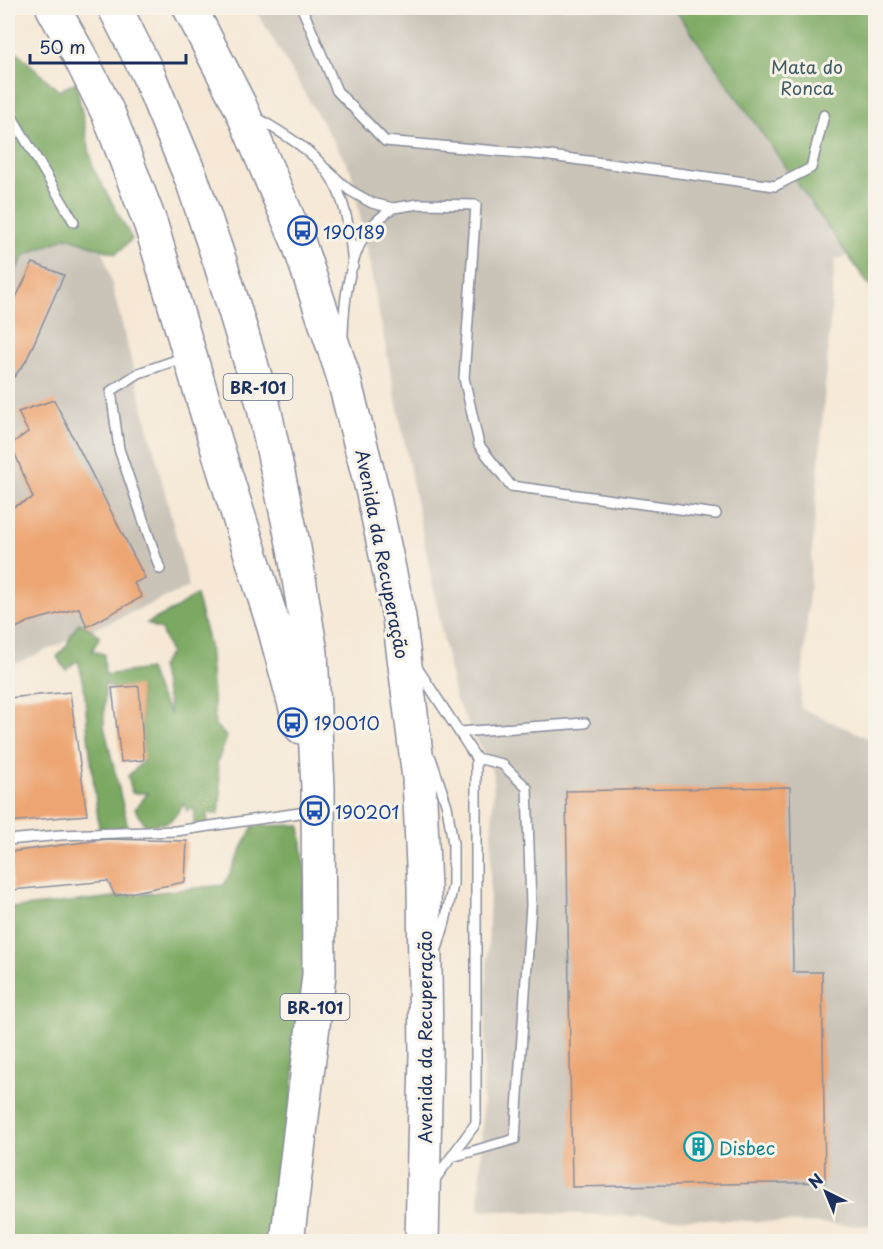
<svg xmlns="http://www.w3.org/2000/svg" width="883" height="1249" font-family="'Playpen Sans',sans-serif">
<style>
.industrial{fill:#c9c3b8}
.forest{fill:#7ca962;stroke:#4c6c60;stroke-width:1.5}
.building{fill:#eda673}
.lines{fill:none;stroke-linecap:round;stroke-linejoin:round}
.lane-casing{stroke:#888c9a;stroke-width:12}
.highway-casing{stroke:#888c9a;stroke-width:36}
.lane{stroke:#fff;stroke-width:9}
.highway{stroke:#fff;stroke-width:33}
.labels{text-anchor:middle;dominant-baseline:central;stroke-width:6;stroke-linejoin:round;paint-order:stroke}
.shield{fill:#f7f3e8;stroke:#5d6a87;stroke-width:1.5}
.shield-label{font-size:16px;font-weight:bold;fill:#1b2f5e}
.park-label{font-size:18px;fill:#415b63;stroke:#f7f3e8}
.transit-label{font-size:18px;fill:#164399;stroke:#f7f3e8;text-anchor:start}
.street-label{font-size:18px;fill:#1b2f5e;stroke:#f7f3e8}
.culture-label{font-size:18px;fill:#0d838f;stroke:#f7f3e8;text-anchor:start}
</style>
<rect width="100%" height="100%" fill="#f7f3e8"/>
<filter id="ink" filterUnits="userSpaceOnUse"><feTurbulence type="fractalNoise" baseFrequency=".0167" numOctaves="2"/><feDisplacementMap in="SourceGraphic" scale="12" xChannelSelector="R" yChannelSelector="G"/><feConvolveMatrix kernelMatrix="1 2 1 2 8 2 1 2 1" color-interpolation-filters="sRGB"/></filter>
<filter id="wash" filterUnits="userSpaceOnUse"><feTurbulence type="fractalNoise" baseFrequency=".008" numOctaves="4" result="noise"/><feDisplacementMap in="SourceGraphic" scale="24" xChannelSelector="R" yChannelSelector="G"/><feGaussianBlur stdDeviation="1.35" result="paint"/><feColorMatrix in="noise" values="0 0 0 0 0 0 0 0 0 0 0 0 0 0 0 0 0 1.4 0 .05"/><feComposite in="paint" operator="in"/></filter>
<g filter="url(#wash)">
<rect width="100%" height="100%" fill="#f6e8d5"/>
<path class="industrial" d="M254 8H875V246L835 260 800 708 875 741V1226L479 1210 494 774 455 698 351 171Z
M67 237 103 250 189 587 8 667V283L25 255Z"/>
<path class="forest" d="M674 8H875V294Z
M17 52 59 91 76 82 93 168 132 239 116 254 67 237 25 255 8 283V57Z
M196 595 209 644 215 725 227 737 217 763 221 792 219 814 207 813 208 829H194V807L187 811 184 803C172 824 168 824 145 825L135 809 148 793H132L128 776 144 760 139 687 112 688 105 683 104 726 128 827 99 828 88 735 84 684 78 660 66 670 57 657 67 645 72 633 79 623 87 627 100 636 92 651 104 654 105 675 149 669 158 694 171 715 160 667 170 653 161 630 147 623 175 609Z
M300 825 310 915 277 1241H8V902L14 908 224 885 253 826Z"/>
<g id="blocks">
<path class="building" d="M33 263 64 275 26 361 8 385V314Z
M54 400 145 578 134 583 142 597 87 627 79 608 28 622 8 632V509L33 498 11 444 28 432 18 412Z
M139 686 144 760 121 762 112 688Z
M70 692 87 815 8 822V698Z
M790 787 793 972H822L825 1182 572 1187 566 791Z
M107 839 187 841 185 882 115 896 108 881 12 890 10 852Z"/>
</g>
</g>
<g filter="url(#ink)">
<use href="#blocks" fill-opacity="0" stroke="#888c9a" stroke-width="1.5"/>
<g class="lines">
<defs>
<path id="lane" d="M302 8 337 91 385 141 543 155 775 186 811 168 824 115
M8 110 74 222
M256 117C278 131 310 148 326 170 347 198 350 233 353 266
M326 169 349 190 372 203 393 208 419 204 476 205 464 378 479 445 511 486 716 514
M343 334C344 302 348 266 363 238 370 225 381 217 393 208
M160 569 119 449 111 391 139 373 185 357
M418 669 476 758V1123L433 1182
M459 732 585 723
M431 758 447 806 453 844V885L445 922 438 946
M8 840 61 835 176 831 313 811
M452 1157 515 1139 531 905 527 788 502 764 476 758"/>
<path id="highway" d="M53 8 78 53 109 115 151 225 224 470 274 627 301 727
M115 8 148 74 192 180 220 262 263 403 294 548 311 653 318 787 319 975 287 1242
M190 8 240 106 299 244 342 372 373 493 399 617 419 778 424 887 426 1055 422 1242"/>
</defs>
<use href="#lane" class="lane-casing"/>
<use href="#highway" class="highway-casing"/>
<use href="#lane" class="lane"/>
<use href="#highway" class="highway"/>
</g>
</g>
<defs>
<symbol id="bus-ring" viewBox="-11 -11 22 22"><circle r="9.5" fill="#f7f3e8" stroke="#1a4fb4" stroke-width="1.5"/><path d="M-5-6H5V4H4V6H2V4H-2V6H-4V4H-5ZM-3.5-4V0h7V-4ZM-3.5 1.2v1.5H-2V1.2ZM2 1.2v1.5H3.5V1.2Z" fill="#1a4fb4"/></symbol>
<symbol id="building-ring" viewBox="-11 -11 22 22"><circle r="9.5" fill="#f7f3e8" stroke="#0f9aa8" stroke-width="1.5"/><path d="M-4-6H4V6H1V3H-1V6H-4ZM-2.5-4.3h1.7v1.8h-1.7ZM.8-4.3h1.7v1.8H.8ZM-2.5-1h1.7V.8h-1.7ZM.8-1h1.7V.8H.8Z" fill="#0f9aa8"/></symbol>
</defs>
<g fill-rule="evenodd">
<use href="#bus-ring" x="286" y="214" width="33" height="33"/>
<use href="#bus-ring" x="276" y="706" width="33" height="33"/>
<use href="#bus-ring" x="298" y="794" width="33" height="33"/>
<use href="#building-ring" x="682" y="1130" width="33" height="33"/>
</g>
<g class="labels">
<g class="shield">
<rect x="223.5" y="374" width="69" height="26" rx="4.5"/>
<rect x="280.5" y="994" width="69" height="26" rx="4.5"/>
</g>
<g class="shield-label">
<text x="258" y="387">BR-101</text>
<text x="315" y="1007">BR-101</text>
</g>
<g class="park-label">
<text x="807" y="66">Mata do<tspan x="807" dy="21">Ronca</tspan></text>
</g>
<g class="transit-label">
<text x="323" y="231">190189</text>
<text x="314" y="722">190010</text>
<text x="335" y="811">190201</text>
</g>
<g class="street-label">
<text transform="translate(383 554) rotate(79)">Avenida da Recuperação</text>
<text transform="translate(424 1037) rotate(-90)">Avenida da Recuperação</text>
</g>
<g class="culture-label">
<text x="719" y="1147">Disbec</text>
</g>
</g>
<rect width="883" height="1249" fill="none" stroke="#f7f3e8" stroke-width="30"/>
<g transform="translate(826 1192) rotate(317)" stroke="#f7f3e8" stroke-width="4.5" paint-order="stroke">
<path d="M0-4.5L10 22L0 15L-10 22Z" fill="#1b2f5e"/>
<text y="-9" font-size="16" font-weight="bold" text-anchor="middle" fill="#1b2f5e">N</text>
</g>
<path d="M30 54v9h156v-9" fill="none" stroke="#1b2f5e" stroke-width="3"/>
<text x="39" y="54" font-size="18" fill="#1b2f5e" stroke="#f7f3e8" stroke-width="4.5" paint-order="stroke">50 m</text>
</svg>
